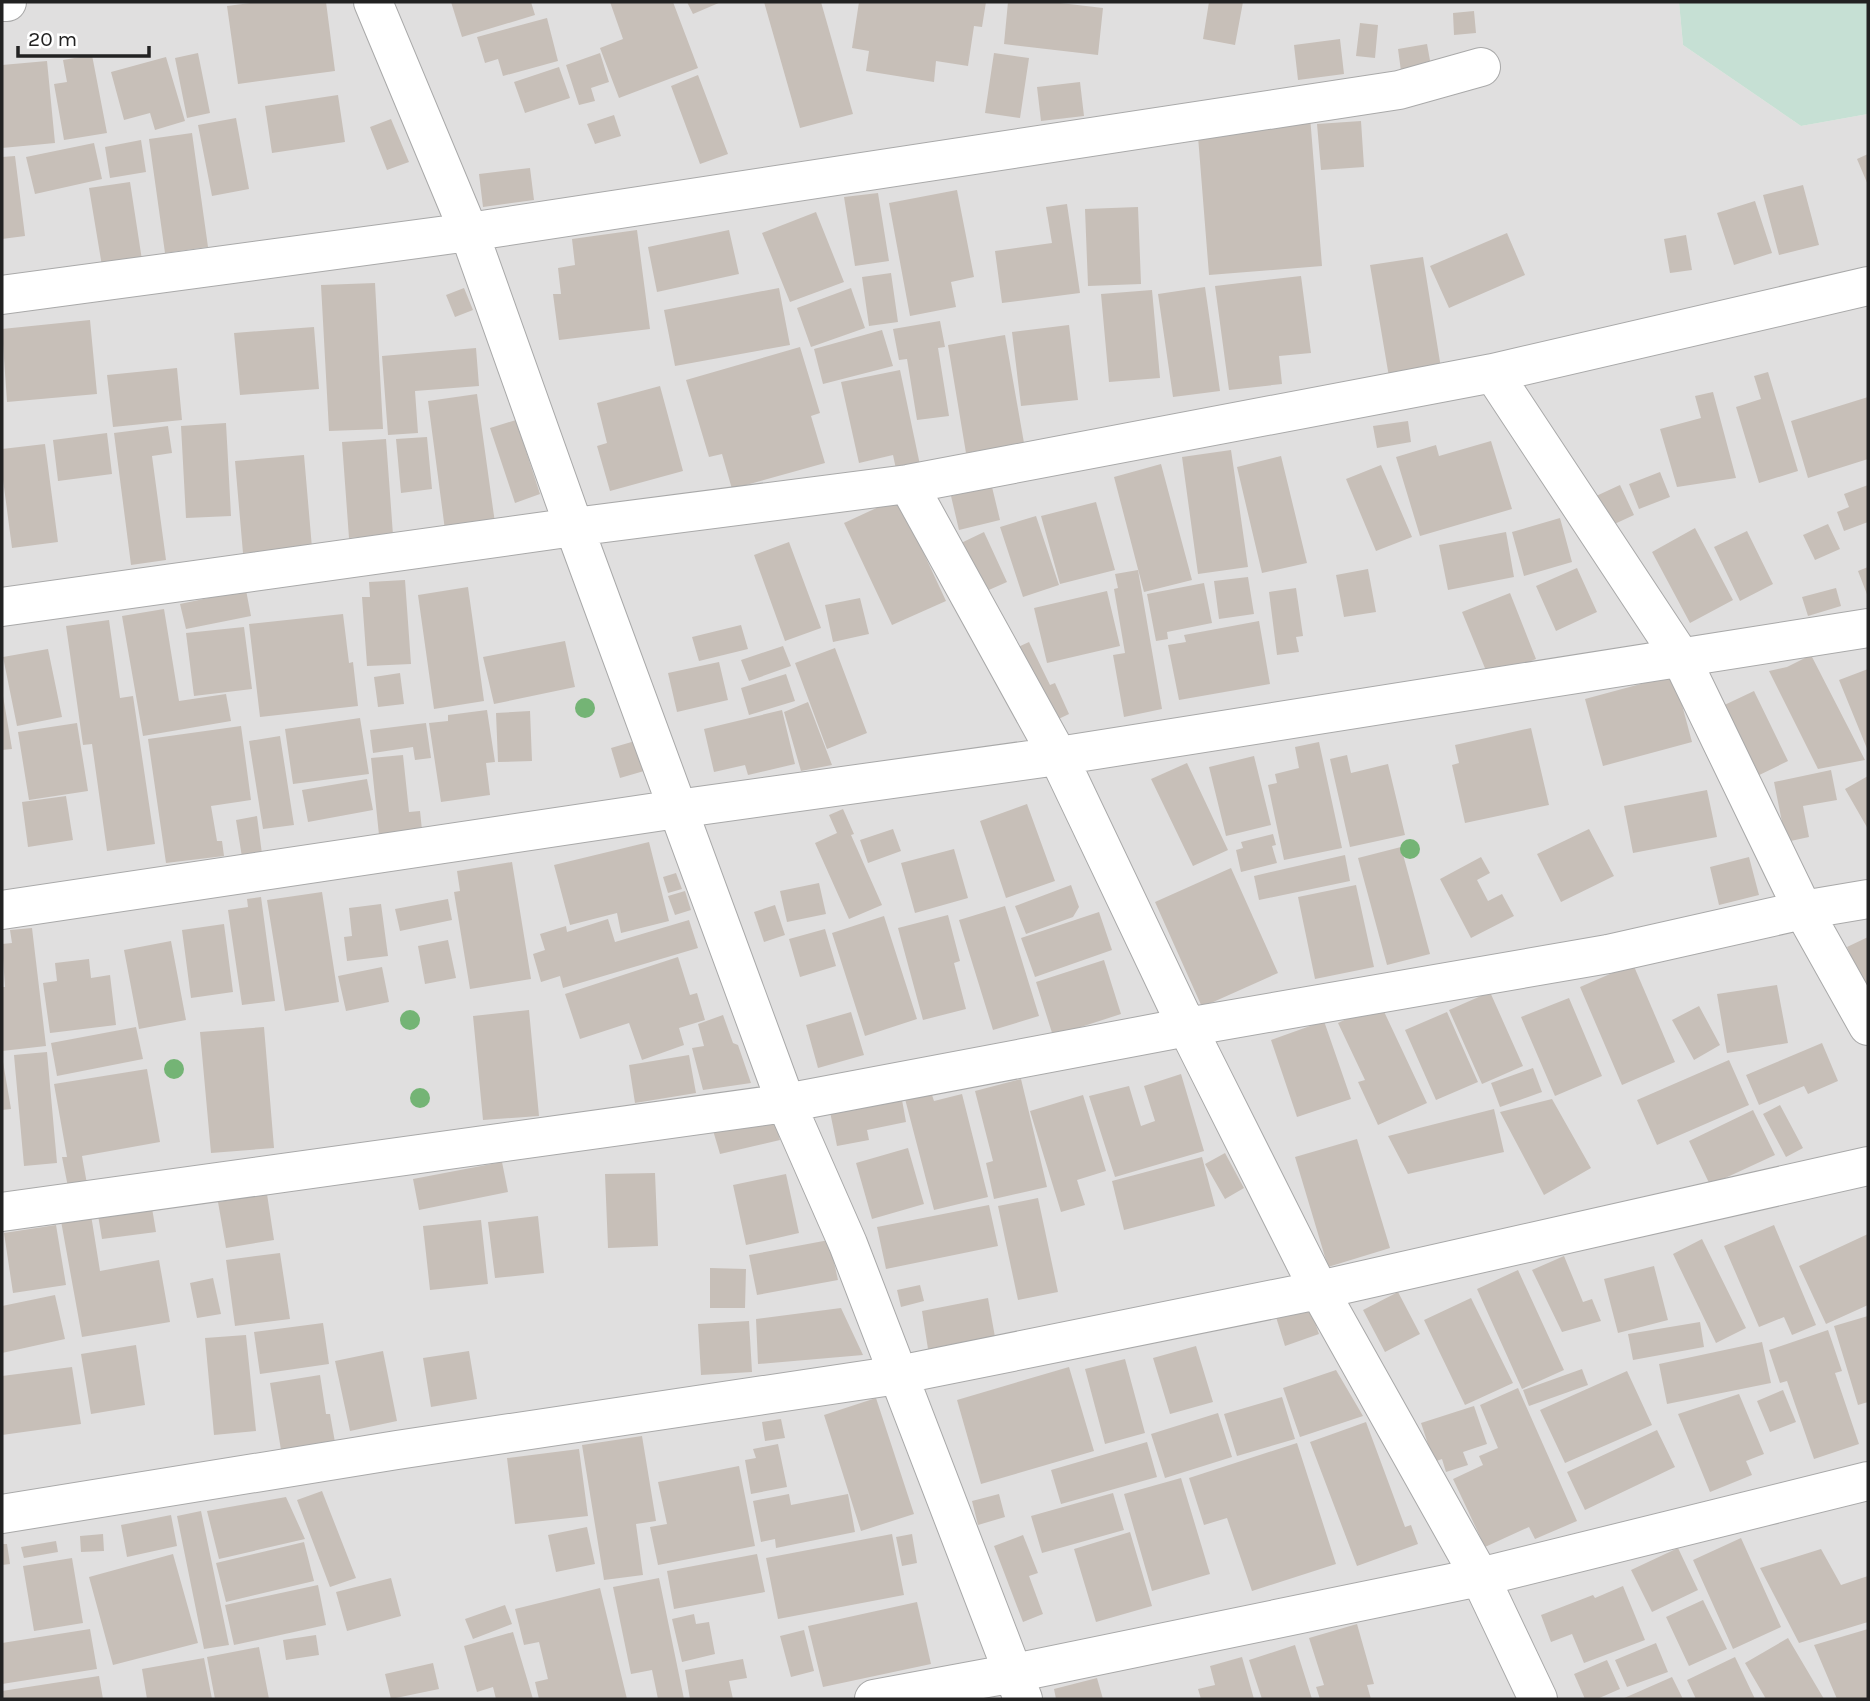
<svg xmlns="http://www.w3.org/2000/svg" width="1870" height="1701" font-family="Karla,sans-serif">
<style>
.residential{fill:#e0dfdf}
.wetland{fill:#c6e0d4}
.building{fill:#c7bfb8}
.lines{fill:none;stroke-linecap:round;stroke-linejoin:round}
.minor-casing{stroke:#a9a9a9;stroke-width:40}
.minor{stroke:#fff;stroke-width:38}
.tree{fill:#74b475}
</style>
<rect width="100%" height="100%" fill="#f2efe9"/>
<path class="residential" d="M2 2H1679L1683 45 1801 126 1868 114V1699H2Z"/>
<path class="wetland" d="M1679 2H1868V114L1801 126 1683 45Z"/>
<path class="building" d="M258 2H326L335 71 238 84 227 6Z
M451 2H531L535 15 462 37Z
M610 2H673L698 68 619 98 600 48 623 39Z
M687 2H721L693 14Z
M764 2H821L853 114 800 128Z
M859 2H986L982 27 974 26 968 66 936 61 934 82 866 71 869 51 852 48Z
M1008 2H1052L1103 8 1098 55 1004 44Z
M1209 2H1243L1235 45 1203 39Z
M1474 11 1476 33 1454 35 1453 13Z
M547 18 558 61 503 76 498 59 485 63 477 37Z
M1360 23 1378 25 1375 58 1356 56Z
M1340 39 1344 74 1298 80 1294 45Z
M1427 44 1431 66 1401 71 1398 49Z
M198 53 210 113 187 118 175 58Z
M600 53 609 82 591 88 595 101 579 105 566 65Z
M994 53 1029 58 1020 118 985 113Z
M92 55 107 133 64 140 54 84 67 82 63 60Z
M166 57 185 121 155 130 150 113 124 120 111 72Z
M47 61 55 143 2 148V65Z
M559 67 570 98 525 113 514 82Z
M698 75 728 154 700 164 671 86Z
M1080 82 1084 116 1041 121 1037 87Z
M338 95 345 142 272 153 265 106Z
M614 115 621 136 595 144 587 124Z
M1310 116 1322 266 1209 275 1197 124Z
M236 118 249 189 212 196 198 125Z
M391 119 409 162 387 170 370 127Z
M1361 121 1364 167 1321 170 1317 124Z
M192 133 208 247 165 253 149 139Z
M141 140 146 172 110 178 105 147Z
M94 143 102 179 35 194 26 157Z
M1868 154V185L1857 159Z
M15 156 25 236 2 239V157Z
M530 168 534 200 483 207 479 174Z
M130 182 142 260 102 266 89 188Z
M1803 185 1819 245 1779 255 1763 195Z
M957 190 974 277 951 282 956 307 910 316 889 203Z
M878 193 889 261 855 266 844 197Z
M1755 201 1772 253 1734 265 1717 213Z
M1067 204 1080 293 1002 303 995 251 1052 243 1046 207Z
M1138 207 1141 284 1088 286 1085 209Z
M816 212 844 282 790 302 762 233Z
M637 230 650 329 559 340 553 294H561L558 268 575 265 572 239Z
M729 230 739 274 657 292 648 247Z
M1507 233 1525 275 1449 308 1430 266Z
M1686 235 1692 270 1670 273 1664 239Z
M1423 257 1441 368 1389 377 1370 265Z
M891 273 898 322 869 326 862 277Z
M1301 276 1311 353 1279 356 1282 384 1229 390 1215 286Z
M375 283 383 429 329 431 321 285Z
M1205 287 1220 391 1173 397 1158 294Z
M464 288 473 310 455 317 446 295Z
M779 288 790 345 675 366 664 310Z
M851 288 865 328 811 347 797 308Z
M1152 290 1160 378 1109 382 1101 294Z
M90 320 97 394 7 402 2 329Z
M940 321 945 347 938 348 949 416 917 420 907 359 899 360 893 329Z
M1069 325 1078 400 1021 406 1012 332Z
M314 327 319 389 240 395 234 333Z
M882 330 893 366 823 384 814 349Z
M1005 335 1024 443 966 453 948 345Z
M800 347 820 413 811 416 825 463 732 489 722 454 709 457 686 380Z
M476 348 479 386 415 391 418 433 388 435 382 356Z
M177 368 182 420 113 427 107 375Z
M900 370 920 465 896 469 893 455 859 463 841 382Z
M1768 372 1798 471 1759 483 1736 407 1761 399 1754 376Z
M660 386 683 471 610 491 597 446 607 443 597 403Z
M1713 392 1736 478 1677 487 1660 429 1701 418 1695 396Z
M477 394 495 523 445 530 428 401Z
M1868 397V459L1808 478 1791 421Z
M516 420 540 494 515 503 490 428Z
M1408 421 1411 442 1377 448 1373 426Z
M226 423 231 516 186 518 181 426Z
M168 426 172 453 152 456 166 560 131 565 114 433Z
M107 433 112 474 58 481 53 440Z
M427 437 432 489 401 493 396 439Z
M386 439 393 535 349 538 342 442Z
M1491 441 1512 509 1420 536 1396 457 1436 445 1439 456Z
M45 444 58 542 12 548 2 472V449Z
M1231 450 1248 567 1198 574 1182 457Z
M304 455 312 548 243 553 235 461Z
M1281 456 1307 563 1262 573 1237 467Z
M1161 464 1192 580 1144 592 1114 477Z
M1381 465 1412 537 1376 551 1346 479Z
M1660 472 1670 497 1639 509 1629 484Z
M1620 485 1634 515 1608 527 1594 497Z
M1868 485V522L1844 531 1837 512 1849 507 1844 494Z
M992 487 1000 520 959 530 951 496Z
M898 498 946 601 892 625 844 523Z
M1096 502 1115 570 1060 584 1041 516Z
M1036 516 1059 585 1023 597 1000 527Z
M1560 518 1572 562 1524 576 1512 532Z
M1828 524 1840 549 1815 560 1803 535Z
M1695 528 1733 600 1690 623 1652 552Z
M1747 531 1773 584 1740 601 1714 547Z
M984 532 1007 582 982 593 959 544Z
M1506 532 1514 577 1448 590 1439 545Z
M789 542 821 628 785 641 754 555Z
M1868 567V597L1858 571Z
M1577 568 1597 612 1556 631 1536 586Z
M1368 569 1376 612 1344 617 1336 575Z
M1138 570 1162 709 1124 717 1113 655 1125 653 1114 589 1118 588 1115 574Z
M1248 577 1254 614 1219 619 1214 581Z
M405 580 411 664 367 666 362 597H370L369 582Z
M1204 583 1212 623 1167 632 1168 639 1156 641 1147 594Z
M468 587 484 701 434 709 418 595Z
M1296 588 1303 636 1296 637 1299 652 1277 655 1269 592Z
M1836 588 1841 606 1808 616 1802 597Z
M246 590 251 616 186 629 180 604Z
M1107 591 1120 646 1047 663 1034 608Z
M1510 593 1536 659 1489 678 1462 612Z
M860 598 869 634 833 642 825 605Z
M164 609 179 701 226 694 231 721 143 736 122 616Z
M343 614 349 663 353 662 358 706 260 717 249 624Z
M109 620 120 698 133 696 155 844 107 851 92 744 83 745 66 626Z
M1259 621 1270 684 1179 700 1168 645 1186 642 1184 635Z
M741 625 748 649 699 661 692 637Z
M244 627 252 689 194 696 186 633Z
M565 641 575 687 494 704 483 657Z
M1029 642 1050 685 1055 683 1069 714 1048 724 1012 650Z
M783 646 791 666 749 681 741 660Z
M835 648 867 733 827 749 795 663Z
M48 649 62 717 17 726 3 657Z
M1811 655 1865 760 1818 769 1769 671 1787 667Z
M719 662 728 700 677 712 668 673Z
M1868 669V751L1839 680Z
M400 673 404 704 378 707 374 677Z
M786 674 795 701 749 715 741 688Z
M1674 675 1692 742 1603 766 1585 699Z
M2 690 12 749 2 750Z
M1754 691 1788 761 1749 780 1716 709Z
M808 702 832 765 801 771 784 712Z
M487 710 495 762 486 763 490 795 441 802 429 723 448 721V715Z
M782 710 795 764 748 775 745 765 714 772 704 729Z
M530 711 532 761 498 762 496 713Z
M360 718 369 774 293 784 285 729Z
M77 723 88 791 29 800 18 732Z
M426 723 431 758 415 760 413 747 373 753 370 730Z
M241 726 251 800 211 806 217 841H222L224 856 166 863 148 739Z
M1531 728 1549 805 1465 823 1452 765 1459 763 1455 745Z
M280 736 294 825 263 829 249 741Z
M635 741 644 771 620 778 611 748Z
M1319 742 1342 848 1284 860 1268 785 1277 783 1275 774 1299 768 1295 747Z
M403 755 409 812 420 811 422 830 379 835 371 758Z
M1347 755 1351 773 1388 764 1405 835 1350 847 1330 759Z
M1254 756 1271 825 1226 836 1209 767Z
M1187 763 1228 850 1193 866 1151 779Z
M1831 770 1837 800 1803 806 1809 837 1786 842 1774 782Z
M1868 776V829L1845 789Z
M367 779 373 810 308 822 302 790Z
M1707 790 1717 837 1633 853 1624 806Z
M66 796 73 840 28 847 22 802Z
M1027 804 1055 881 1006 898 980 821Z
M843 809 854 834 851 835 882 905 849 919 815 843 837 833 829 815Z
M257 816 262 854 242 857 236 820Z
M893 829 901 851 868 863 860 840Z
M1589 829 1614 876 1561 902 1537 854Z
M1273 834 1276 845 1272 846 1277 863 1241 872 1236 850 1243 848 1241 842Z
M649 842 669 921 621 933 617 913 570 925 554 865Z
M1401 847 1430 954 1387 965 1358 858Z
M954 849 968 898 915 913 901 863Z
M1345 855 1350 881 1259 900 1254 876Z
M1481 857 1490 873 1477 880 1488 901 1502 894 1514 916 1471 938 1440 879Z
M1749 857 1759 895 1719 905 1710 867Z
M512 862 531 979 470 989 454 892 460 891 457 871Z
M1231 868 1278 973 1202 1007 1155 902Z
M676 873 682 889 668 893 663 877Z
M819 883 826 914 787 922 780 891Z
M1071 885 1079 907 1073 917 1026 934 1015 906Z
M1356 885 1374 967 1315 979 1298 897Z
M685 891 691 910 675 915 668 896Z
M322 892 339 1002 285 1011 267 900Z
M261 897 275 1001 242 1005 228 910 248 907 247 899Z
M448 899 452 920 400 931 395 909Z
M381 904 388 956 347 961 344 937 352 936 349 908Z
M775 905 785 935 764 942 754 912Z
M1005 906 1039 1016 993 1030 959 920Z
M1099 912 1112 950 1035 977 1021 938Z
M948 915 960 961 954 963 966 1009 923 1020 898 928Z
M884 916 917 1019 865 1036 832 933Z
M608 919 615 942 689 920 698 948 563 988 560 976 541 982 533 954 545 950 540 934 566 926 567 932Z
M224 924 233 992 191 998 182 930Z
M32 928 46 1046 2 1051V987H5L2 944 12 943 10 930Z
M825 929 836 966 800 977 789 939Z
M1868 937V993L1847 947Z
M448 940 456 978 425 984 418 946Z
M171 941 186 1020 139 1029 124 950Z
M678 957 690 995 697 993 705 1020 679 1028 684 1045 642 1060 629 1023 580 1039 565 994Z
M89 959 91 978 110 975 116 1025 50 1033 43 983 57 981 55 963Z
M1104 960 1121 1014 1053 1036 1036 982Z
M1633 964 1675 1062 1622 1085 1580 987Z
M382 967 389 1002 346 1011 338 976Z
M1777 985 1788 1043 1727 1053 1717 994Z
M1490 992 1523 1066 1482 1084 1449 1010Z
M1569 998 1602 1076 1555 1096 1521 1017Z
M1380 1003 1427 1103 1378 1125 1358 1082 1365 1080 1338 1023Z
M1699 1006 1720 1045 1694 1060 1672 1020Z
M529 1010 539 1116 483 1120 473 1016Z
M851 1012 864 1055 818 1068 806 1025Z
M1447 1012 1478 1082 1436 1100 1405 1030Z
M723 1015 733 1043 738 1045 751 1083 703 1090 692 1048 704 1046 698 1024Z
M1324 1021 1351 1099 1297 1117 1271 1040Z
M136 1027 143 1059 57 1076 51 1043Z
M264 1027 274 1148 211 1153 200 1032Z
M1822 1043 1838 1081 1808 1094 1804 1086 1759 1105 1746 1075Z
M47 1052 57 1163 24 1166 14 1055Z
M689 1055 696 1093 635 1103 629 1065Z
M2 1056 11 1109 2 1110Z
M1729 1060 1749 1105 1657 1145 1637 1100Z
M1533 1068 1542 1092 1500 1107 1491 1083Z
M147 1069 160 1142 82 1156 87 1184 68 1187 62 1157H67L54 1084Z
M1181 1074 1204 1151 1115 1177 1089 1096 1129 1086 1141 1126 1155 1121 1144 1086Z
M1021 1079 1047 1187 994 1199 986 1163 993 1161 975 1091Z
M900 1089 906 1122 867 1130 869 1140 837 1146 828 1102Z
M930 1089 934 1101 962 1094 988 1197 934 1210 904 1095Z
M1083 1095 1106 1171 1077 1180 1085 1205 1061 1212 1030 1111Z
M1552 1099 1591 1168 1544 1195 1500 1112Z
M1780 1105 1803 1148 1786 1157 1763 1114Z
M1494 1109 1504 1152 1408 1174 1388 1136Z
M1753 1110 1775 1155 1710 1185 1689 1141Z
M773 1112 780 1140 720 1154 712 1127Z
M1357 1139 1390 1248 1328 1267 1295 1157Z
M908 1148 924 1204 872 1219 856 1163Z
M1225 1153 1244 1188 1225 1199 1205 1164Z
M1202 1157 1215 1206 1124 1230 1112 1181Z
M502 1162 508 1192 419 1210 413 1179Z
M655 1173 658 1246 608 1248 605 1174Z
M786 1174 799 1233 746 1245 733 1185Z
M267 1194 274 1240 226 1248 218 1202Z
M1038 1198 1058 1292 1018 1300 998 1206Z
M151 1202 156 1232 102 1239 97 1209Z
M989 1205 998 1246 886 1269 877 1227Z
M91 1215 100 1271 159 1260 170 1322 82 1337 61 1221Z
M538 1216 544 1273 495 1278 488 1222Z
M481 1220 488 1284 430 1290 423 1226Z
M56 1225 66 1285 13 1293 4 1233Z
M1774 1225 1816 1325 1792 1335 1784 1317 1759 1327 1724 1246Z
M1868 1234V1305L1826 1324 1799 1266Z
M1702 1239 1746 1328 1716 1343 1673 1254Z
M829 1240 838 1280 757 1295 749 1255Z
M280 1253 290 1319 235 1326 226 1260Z
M1564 1256 1583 1302 1592 1299 1601 1321 1562 1332 1532 1270Z
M1654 1266 1668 1320 1618 1333 1604 1279Z
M710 1268 746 1269 745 1308H710Z
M1518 1270 1564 1370 1522 1389 1477 1289Z
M213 1278 221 1314 197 1318 190 1283Z
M920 1285 924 1301 901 1307 897 1290Z
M1398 1292 1420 1334 1385 1352 1363 1310Z
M55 1295 65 1339 2 1353V1306Z
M988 1298 995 1337 928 1349 922 1311Z
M1471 1298 1513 1383 1465 1405 1424 1320Z
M1309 1305 1319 1334 1285 1346 1276 1317Z
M841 1308 863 1355 758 1364 756 1319Z
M1868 1316V1402L1858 1405 1834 1326Z
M749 1321 752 1372 701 1375 698 1324Z
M1700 1322 1704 1347 1633 1360 1628 1334Z
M323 1323 329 1364 260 1374 254 1332Z
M1828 1330 1842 1371 1835 1373 1859 1444 1814 1459 1787 1381 1780 1383 1769 1350Z
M246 1335 256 1431 214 1435 205 1338Z
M1762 1342 1771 1383 1667 1404 1659 1364Z
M136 1345 145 1405 91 1414 81 1354Z
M1196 1346 1213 1402 1170 1414 1153 1358Z
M383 1351 397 1421 350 1431 335 1361Z
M469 1351 477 1399 431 1407 423 1358Z
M1125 1359 1145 1433 1105 1444 1085 1369Z
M72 1367 81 1424 2 1435V1376Z
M1069 1367 1094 1451 981 1484 957 1400Z
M1582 1369 1588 1385 1529 1406 1523 1390Z
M1336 1370 1363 1416 1300 1437 1283 1388Z
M1627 1371 1652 1425 1565 1463 1540 1410Z
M320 1375 326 1414H330L336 1448 282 1456 270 1383Z
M1518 1388 1577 1521 1535 1539 1529 1527 1485 1547 1453 1479 1483 1465 1479 1456 1498 1448 1480 1405Z
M1783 1390 1796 1422 1770 1432 1757 1401Z
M1739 1394 1764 1454 1746 1461 1752 1475 1710 1492 1678 1414Z
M1282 1397 1295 1439 1237 1456 1224 1414Z
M876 1398 914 1514 861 1531 824 1415Z
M1474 1406 1487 1444 1463 1452 1468 1465 1446 1472 1442 1459 1434 1462 1421 1423Z
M1218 1413 1232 1457 1165 1478 1151 1434Z
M781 1419 785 1438 765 1441 762 1422Z
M1366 1422 1405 1527 1411 1525 1418 1544 1357 1566 1310 1442Z
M1657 1430 1675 1467 1585 1510 1567 1472Z
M642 1436 656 1521 636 1524 643 1575 604 1580 582 1445Z
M1147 1442 1157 1477 1061 1504 1051 1470Z
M1297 1443 1336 1564 1252 1591 1227 1518 1204 1525 1189 1478Z
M778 1444 787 1487 751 1494 745 1460 756 1458 753 1449Z
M579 1449 588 1516 515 1524 507 1458Z
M739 1466 755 1546 658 1565 650 1527 667 1524 658 1482Z
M1181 1478 1210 1574 1152 1591 1124 1494Z
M322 1491 356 1578 330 1587 297 1500Z
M1113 1493 1124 1530 1042 1553 1031 1516Z
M789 1494 791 1505 848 1494 855 1532 776 1548 775 1539 761 1542 753 1501Z
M999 1494 1005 1517 978 1525 972 1501Z
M286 1497 305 1539 219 1559 207 1511Z
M201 1511 229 1645 204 1649 177 1516Z
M171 1515 177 1546 127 1557 121 1525Z
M587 1527 595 1564 556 1572 548 1535Z
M1130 1532 1152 1606 1096 1622 1074 1549Z
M103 1534 104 1551 81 1552 80 1536Z
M892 1534 904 1595 778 1619 766 1558Z
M912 1534 917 1563 902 1566 896 1537Z
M1023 1535 1038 1573 1029 1576 1043 1614 1023 1622 994 1546Z
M1741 1538 1781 1627 1733 1649 1693 1560Z
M56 1541 58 1552 24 1558 21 1547Z
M304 1542 314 1581 226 1602 216 1563Z
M2 1544H7L10 1564 2 1565Z
M1678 1548 1698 1590 1652 1612 1631 1570Z
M1821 1549 1841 1585 1868 1576V1622L1799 1643 1760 1568Z
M173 1554 198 1643 113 1665 89 1577Z
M757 1554 765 1592 674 1609 667 1571Z
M72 1558 83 1623 34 1631 23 1566Z
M391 1578 401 1616 347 1631 336 1592Z
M659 1578 684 1699H658L652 1670 631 1674 613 1587Z
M318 1585 326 1625 234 1645 225 1605Z
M1623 1586 1645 1640 1584 1663 1572 1634 1551 1642 1541 1615 1593 1595 1595 1598Z
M600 1588 627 1699H539L535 1682 548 1679 539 1642 524 1645 515 1609Z
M1703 1600 1727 1649 1689 1666 1666 1617Z
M917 1602 931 1664 823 1687 808 1626Z
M505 1605 512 1624 473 1639 465 1619Z
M694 1614 696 1624 709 1622 715 1654 682 1662 672 1619Z
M1357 1624 1374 1684 1367 1685 1371 1699H1320L1316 1687 1324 1685 1309 1638Z
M90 1629 97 1669 2 1684V1643Z
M1868 1629V1699H1837L1814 1645Z
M804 1630 814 1671 791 1677 780 1636Z
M513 1632 533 1699H496L493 1687 477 1692 464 1646Z
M316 1635 319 1655 286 1660 283 1640Z
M1788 1638 1824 1699H1766L1745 1663Z
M1656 1643 1668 1672 1627 1687 1615 1660Z
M1295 1645 1312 1699H1262L1249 1660Z
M259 1647 269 1699H215L207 1657Z
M1242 1657 1254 1699H1201L1198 1689 1215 1685 1210 1666Z
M1735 1657 1755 1699H1696L1687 1680Z
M204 1658 212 1699H147L142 1669Z
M743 1659 747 1678 729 1681 733 1699H690L685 1670Z
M1607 1660 1620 1689 1597 1699H1585L1574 1674Z
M433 1663 439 1689 391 1699 385 1674Z
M99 1676 103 1699H2V1691Z
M1672 1677 1683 1699H1622Z
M1097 1678 1103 1699H1056L1054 1689Z"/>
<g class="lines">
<defs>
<path id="minor" d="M2 2H7
M373 2 469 232 574 527 786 1103 848 1244 1023 1699
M2 295 469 232 1399 90 1481 67
M1493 373 1680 656 1803 910 1868 1026
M908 484 1058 756 1187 1027 1319 1290 1480 1577 1538 1699
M2 607 574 527 908 484 1493 373 1868 286
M2 910 677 809 1058 756 1868 628
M2 1212 786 1103 1187 1027 1608 954 1803 910 1868 899
M2 1514 397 1450 898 1375 1319 1290 1868 1166
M874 1699 1014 1673 1480 1577 1868 1481"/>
</defs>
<use href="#minor" class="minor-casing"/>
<use href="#minor" class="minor"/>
</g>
<g class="tree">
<circle cx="585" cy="708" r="10"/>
<circle cx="1410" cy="849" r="10"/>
<circle cx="410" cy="1020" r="10"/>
<circle cx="174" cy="1069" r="10"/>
<circle cx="420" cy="1098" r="10"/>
</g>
<rect width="1870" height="1701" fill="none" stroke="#222222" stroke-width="7"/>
<path d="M18 46v10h131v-10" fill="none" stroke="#222222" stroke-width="3.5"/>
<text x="28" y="46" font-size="21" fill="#222222" stroke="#ffffff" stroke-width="5" paint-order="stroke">20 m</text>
</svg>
